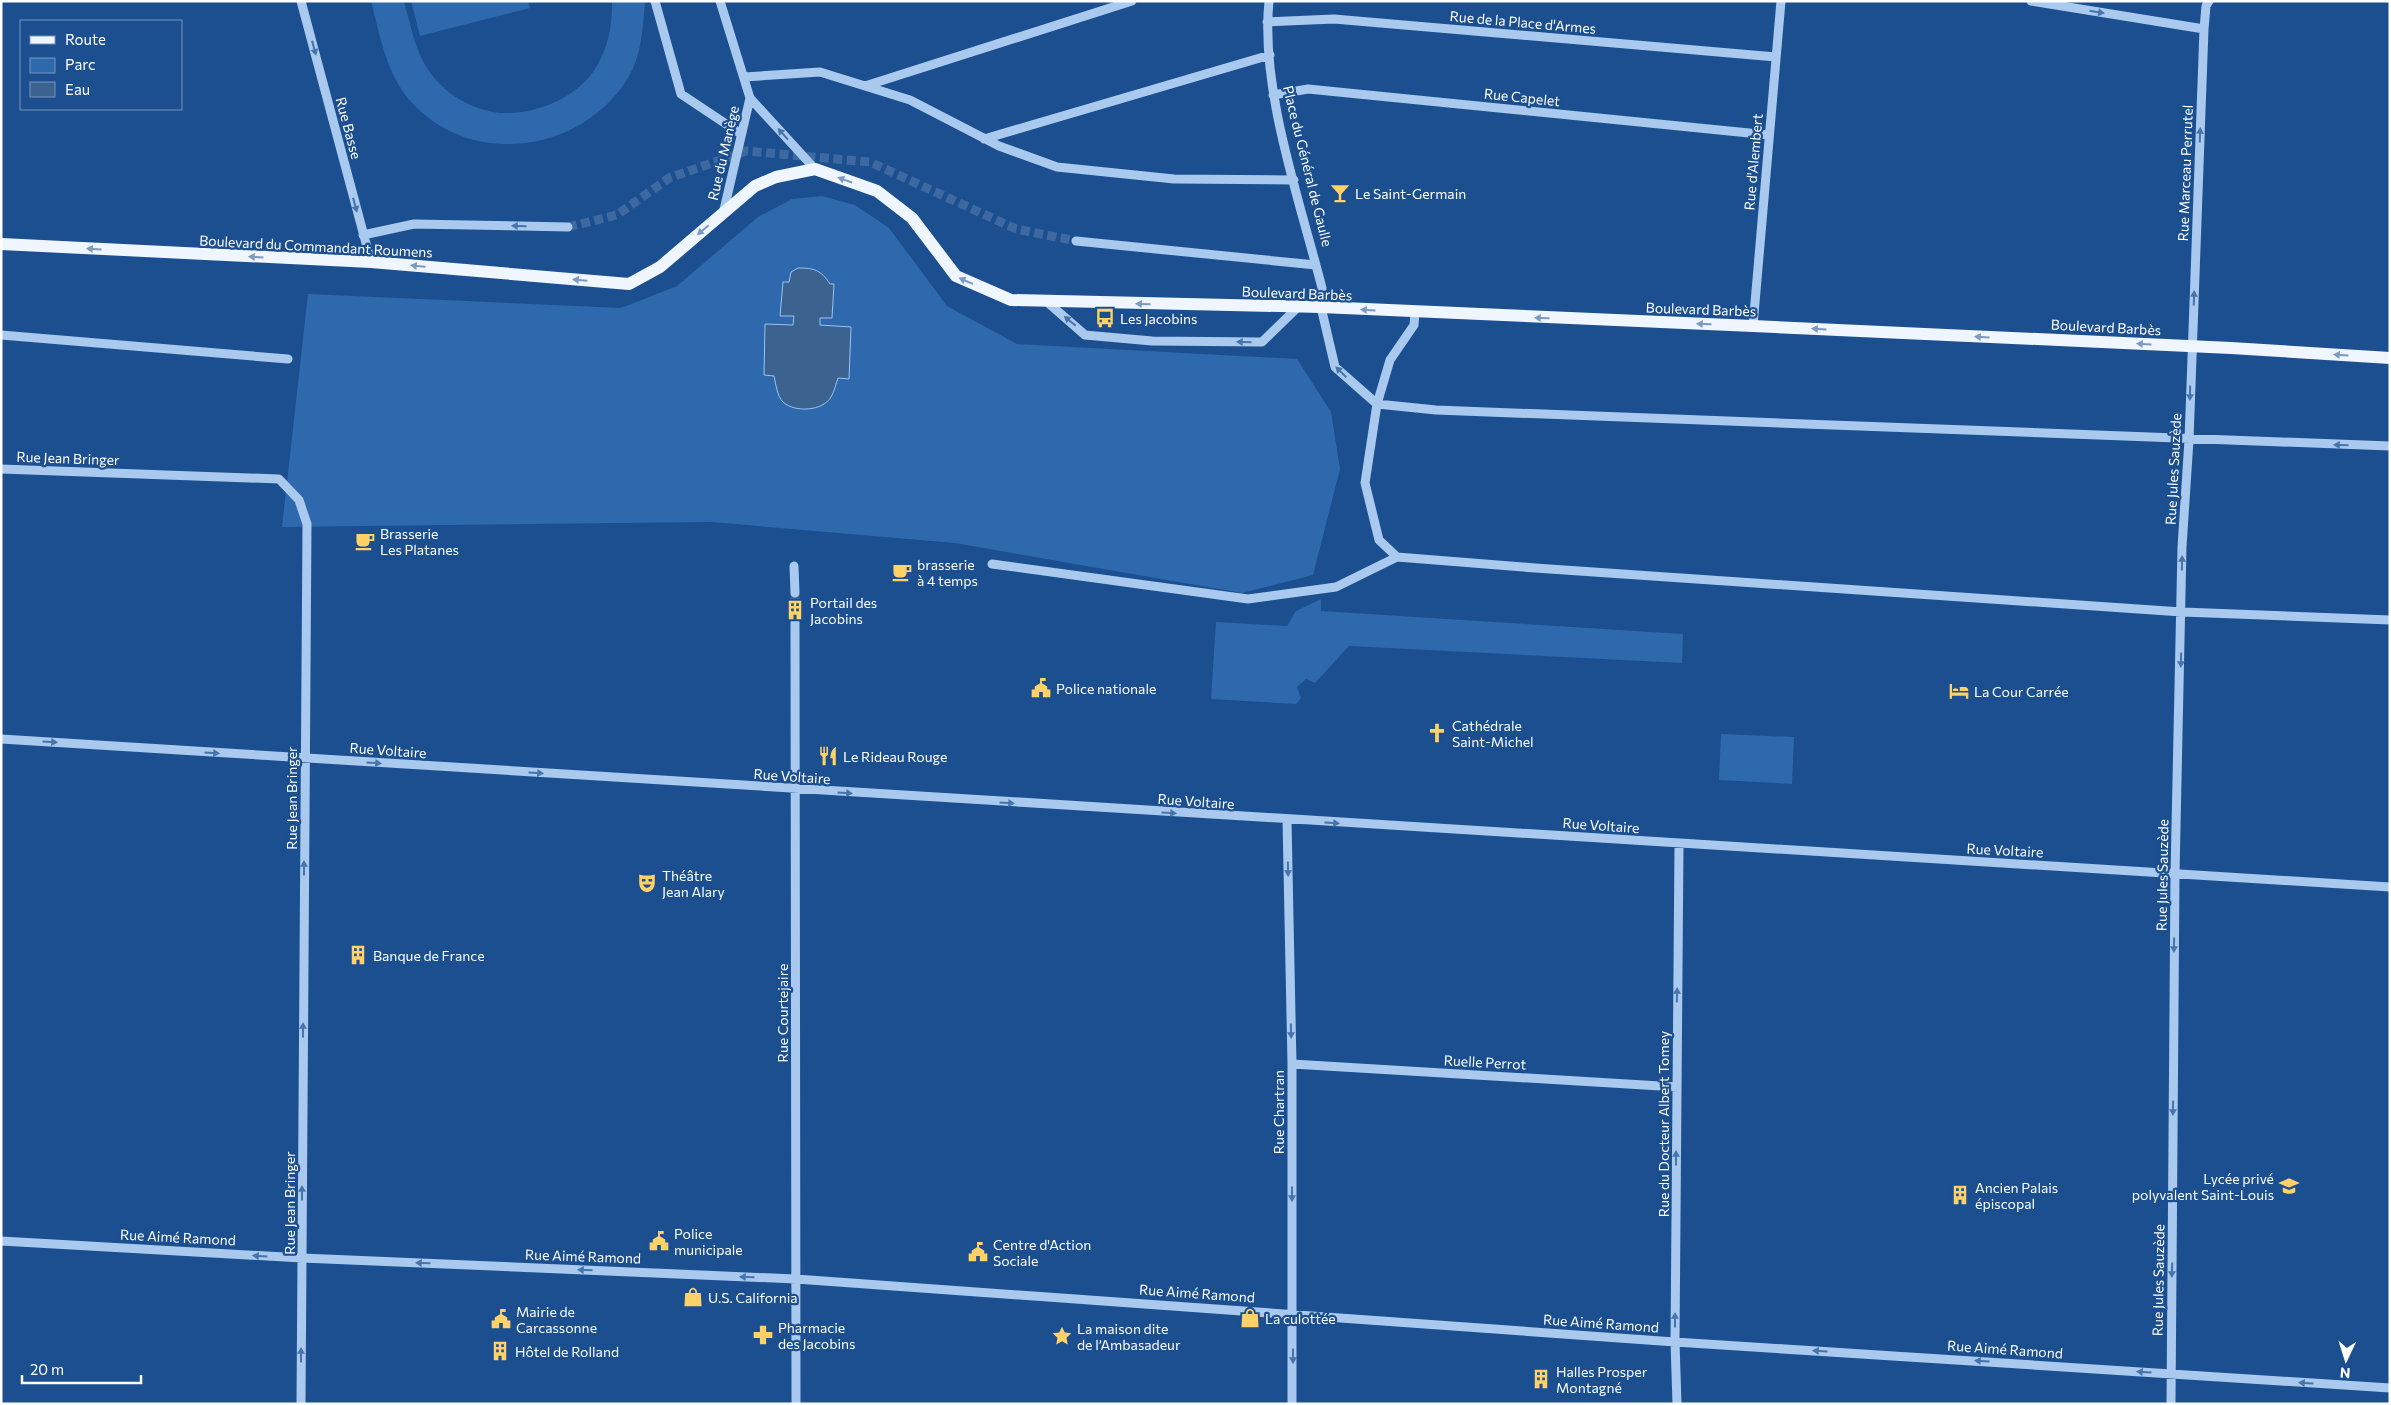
<svg xmlns="http://www.w3.org/2000/svg" width="2391" height="1405" font-family="Commissioner,sans-serif">
<style>
.green{fill:#2e69ad}
.water{fill:#3c6290;stroke:#9cc4f0}
.lines{fill:none;stroke-linecap:round;stroke-linejoin:round}
.minor-tunnel{stroke:#3d69a0;stroke-width:9;stroke-dasharray:9 4.5;stroke-linecap:butt}
.minor{stroke:#a9c9ee;stroke-width:9}
.major{stroke:#f0f6ff;stroke-width:12}
.oneway{fill:#4674ac}
.oneway2{fill:#7b9ac1}
.labels{text-anchor:middle;dominant-baseline:central;stroke-width:4.5;stroke-linejoin:round;paint-order:stroke}
.street-label{font-size:14px;fill:#fff;stroke:#1b4f8f}
.poi-label{font-size:14px;fill:#fff;stroke:#1b4f8f;text-anchor:start}
</style>
<rect width="100%" height="100%" fill="#1b4f8f"/>
<path class="green" d="M371 1H404C412 31 417 62 440 84 456 101 484 114 508 113 543 113 585 93 600 60 610 41 612 22 612 1H645C643 27 642 55 628 78 584 150 479 168 417 108 387 79 381 40 371 1Z
M411 1H528L530 8 420 36Z
M822 196 855 205 889 228 947 306 1017 344 1297 359 1331 412 1340 469 1313 575 1242 593 955 543 711 522 282 527 308 294 621 308 677 286 758 217 792 199Z
M1321 599V611L1683 634 1682 663 1349 646 1315 683 1306 679 1297 687 1301 698 1296 704 1211 699 1216 622 1287 626 1296 611Z
M1721 734 1794 737 1792 784 1719 780Z"/>
<path class="water" d="M798 268C814 268 821 270 830 284H834L832 318H820V325L851 327 849 379 838 378C836 384 834 392 831 397 823 411 795 413 783 402 777 396 776 384 774 376L764 375 765 324 793 325 794 316H780L783 282H789L791 272Z"/>
<g class="lines">
<path class="minor-tunnel" d="M568 227 617 215 669 178 746 151 870 162 1016 229 1076 241
M795 593V623"/>
<path class="minor" d="M301 1 371 262
M655 1 681 94 741 134
M720 1 750 98 815 169
M1269 1C1260 90 1300 201 1322 288L1321 307 1335 367 1377 404 1436 410 2390 446
M2031 1 2204 29
M1267 22 1334 19 1776 57
M744 77 820 72 910 100 999 146 1057 167 1174 179 1294 180
M865 86 1132 1
M1273 95 1308 89 1769 135
M984 139 1270 55
M723 214 750 98
M363 235 414 224 568 227
M1076 241 1316 265
M1046 301 1085 335 1152 341 1262 342 1297 308
M1753 326 1781 1
M1 335 288 359
M1 469 279 479 299 500 307 524 301 1404
M1397 557 1379 540 1365 483 1377 404 1390 360 1414 325 1415 313
M992 564 1248 599 1336 587 1397 557 1535 568 2182 612 2390 620
M794 566 795 593
M795 623 796 1404
M1 739 2390 887
M1287 820 1292 1064V1404
M1292 1064 1677 1087
M1 1241 302 1258 796 1279 1675 1342 2390 1388
M1677 1404 1675 1342 1679 844
M2171 1404 2175 874 2182 547 2189 440 2204 29 2206 6 2209 1"/>
<path class="major" d="M1 244 371 262 629 284 660 267 755 186 776 177 815 169 877 191 912 218 956 276 1011 300 1321 307 1753 326 2231 348 2390 358"/>
</g>
<defs><path id="oneway-solid" d="M-6-.8H1V-3.2L6.5 0L1 3.2V.8H-6Z" transform="scale(1.25)"/></defs>
<g class="oneway">
<use href="#oneway-solid" transform="translate(2097 12) rotate(9)"/>
<use href="#oneway-solid" transform="translate(314 48) rotate(75)"/>
<use href="#oneway-solid" transform="translate(783 134) rotate(-132)"/>
<use href="#oneway-solid" transform="translate(2200 135) rotate(-88)"/>
<use href="#oneway-solid" transform="translate(355 205) rotate(75)"/>
<use href="#oneway-solid" transform="translate(519 226) rotate(-179)"/>
<use href="#oneway-solid" transform="translate(2194 298) rotate(-88)"/>
<use href="#oneway-solid" transform="translate(1070 321) rotate(-140)"/>
<use href="#oneway-solid" transform="translate(1244 342) rotate(-179)"/>
<use href="#oneway-solid" transform="translate(1341 372) rotate(-135)"/>
<use href="#oneway-solid" transform="translate(2190 393) rotate(91)"/>
<use href="#oneway-solid" transform="translate(2341 445) rotate(-178)"/>
<use href="#oneway-solid" transform="translate(2182 563) rotate(-89)"/>
<use href="#oneway-solid" transform="translate(2181 660) rotate(91)"/>
<use href="#oneway-solid" transform="translate(50 742) rotate(4)"/>
<use href="#oneway-solid" transform="translate(212 753) rotate(4)"/>
<use href="#oneway-solid" transform="translate(374 763) rotate(4)"/>
<use href="#oneway-solid" transform="translate(536 773) rotate(4)"/>
<use href="#oneway-solid" transform="translate(845 793) rotate(4)"/>
<use href="#oneway-solid" transform="translate(1007 803) rotate(4)"/>
<use href="#oneway-solid" transform="translate(1169 813) rotate(4)"/>
<use href="#oneway-solid" transform="translate(1332 823) rotate(4)"/>
<use href="#oneway-solid" transform="translate(304 868) rotate(-90)"/>
<use href="#oneway-solid" transform="translate(1288 869) rotate(89)"/>
<use href="#oneway-solid" transform="translate(2174 945) rotate(91)"/>
<use href="#oneway-solid" transform="translate(1677 995) rotate(-89)"/>
<use href="#oneway-solid" transform="translate(303 1030) rotate(-90)"/>
<use href="#oneway-solid" transform="translate(1291 1031) rotate(89)"/>
<use href="#oneway-solid" transform="translate(2173 1108) rotate(91)"/>
<use href="#oneway-solid" transform="translate(1676 1158) rotate(-90)"/>
<use href="#oneway-solid" transform="translate(302 1193) rotate(-90)"/>
<use href="#oneway-solid" transform="translate(1292 1194) rotate(90)"/>
<use href="#oneway-solid" transform="translate(260 1256) rotate(-177)"/>
<use href="#oneway-solid" transform="translate(423 1263) rotate(-178)"/>
<use href="#oneway-solid" transform="translate(585 1270) rotate(-178)"/>
<use href="#oneway-solid" transform="translate(2172 1270) rotate(91)"/>
<use href="#oneway-solid" transform="translate(747 1277) rotate(-178)"/>
<use href="#oneway-solid" transform="translate(1675 1320) rotate(-90)"/>
<use href="#oneway-solid" transform="translate(1820 1351) rotate(-176)"/>
<use href="#oneway-solid" transform="translate(301 1355) rotate(-90)"/>
<use href="#oneway-solid" transform="translate(1293 1356) rotate(90)"/>
<use href="#oneway-solid" transform="translate(1982 1361) rotate(-176)"/>
<use href="#oneway-solid" transform="translate(2144 1372) rotate(-176)"/>
<use href="#oneway-solid" transform="translate(2306 1383) rotate(-176)"/>
</g>
<g class="oneway2">
<use href="#oneway-solid" transform="translate(845 180) rotate(-161)"/>
<use href="#oneway-solid" transform="translate(703 230) rotate(140)"/>
<use href="#oneway-solid" transform="translate(94 249) rotate(-177)"/>
<use href="#oneway-solid" transform="translate(256 257) rotate(-177)"/>
<use href="#oneway-solid" transform="translate(418 266) rotate(-175)"/>
<use href="#oneway-solid" transform="translate(580 280) rotate(-175)"/>
<use href="#oneway-solid" transform="translate(966 281) rotate(-157)"/>
<use href="#oneway-solid" transform="translate(1143 304) rotate(-179)"/>
<use href="#oneway-solid" transform="translate(1368 310) rotate(-177)"/>
<use href="#oneway-solid" transform="translate(1542 318) rotate(-178)"/>
<use href="#oneway-solid" transform="translate(1704 324) rotate(-178)"/>
<use href="#oneway-solid" transform="translate(1819 329) rotate(-177)"/>
<use href="#oneway-solid" transform="translate(1982 337) rotate(-177)"/>
<use href="#oneway-solid" transform="translate(2144 344) rotate(-177)"/>
<use href="#oneway-solid" transform="translate(2341 355) rotate(-176)"/>
</g>
<defs>
<symbol id="bar-bare" viewBox="-9 -9 18 18"><path d="M-6-5H6L.8 .8V4.5H3.5V6h-7V4.5H-.8V.8Z" fill="#ffd166" stroke="#1b4f8f" stroke-width="2.5" paint-order="stroke"/></symbol>
<symbol id="bus-bare" viewBox="-9 -9 18 18"><path d="M-5-6H5V4H4V6H2V4H-2V6H-4V4H-5ZM-3.5-4V0h7V-4ZM-3.5 1.2v1.5H-2V1.2ZM2 1.2v1.5H3.5V1.2Z" fill="#ffd166" stroke="#1b4f8f" stroke-width="2.5" paint-order="stroke"/></symbol>
<symbol id="cafe-bare" viewBox="-9 -9 18 18"><path d="M-5.5-4.5H6V0H3Q3 3.5 0 3.5H-2.5Q-5.5 3.5-5.5 0ZM3-3.2v2h1.7v-2ZM-6 4.5H4V6H-6Z" fill="#ffd166" stroke="#1b4f8f" stroke-width="2.5" paint-order="stroke"/></symbol>
<symbol id="building-bare" viewBox="-9 -9 18 18"><path d="M-4-6H4V6H1V3H-1V6H-4ZM-2.5-4.3h1.7v1.8h-1.7ZM.8-4.3h1.7v1.8H.8ZM-2.5-1h1.7V.8h-1.7ZM.8-1h1.7V.8H.8Z" fill="#ffd166" stroke="#1b4f8f" stroke-width="2.5" paint-order="stroke"/></symbol>
<symbol id="civic-bare" viewBox="-9 -9 18 18"><path d="M-.6-6.5H3V-4.5H.6V-3L4-1V1h2V6H-6V1h2V-1L-.6-3ZM-1.2 2.5V6h2.4V2.5Z" fill="#ffd166" stroke="#1b4f8f" stroke-width="2.5" paint-order="stroke"/></symbol>
<symbol id="hotel-bare" viewBox="-9 -9 18 18"><path d="M-6-4.5h1.5V1H6V5H4.5V3h-9V5H-6ZM-4 0a1.8 1.8 0 1 1 3.6 0ZM.5 0V-2.5h3Q6-2.5 6 0Z" fill="#ffd166" stroke="#1b4f8f" stroke-width="2.5" paint-order="stroke"/></symbol>
<symbol id="church-bare" viewBox="-9 -9 18 18"><path d="M-1.2-6h2.4v3.5h3.3v2.4h-3.3V6h-2.4V-.1h-3.3v-2.4h3.3Z" fill="#ffd166" stroke="#1b4f8f" stroke-width="2.5" paint-order="stroke"/></symbol>
<symbol id="restaurant-bare" viewBox="-9 -9 18 18"><path d="M-5-6h1v4h1v-4h1v4h1v-4h1v5L-1.5 .5V6h-2V.5L-5-1ZM5-6V6H3V1.5H1.5Q1.5-4 5-6Z" fill="#ffd166" stroke="#1b4f8f" stroke-width="2.5" paint-order="stroke"/></symbol>
<symbol id="theatre-bare" viewBox="-9 -9 18 18"><path d="M-5-5.5Q0-4 5-5.5V0Q5 5 0 6Q-5 5-5 0ZM-3.3-2.5H-1v1.5H-3.3ZM1-2.5H3.3v1.5H1ZM-2.8 1Q0 5.5 2.8 1Z" fill="#ffd166" stroke="#1b4f8f" stroke-width="2.5" paint-order="stroke"/></symbol>
<symbol id="school-bare" viewBox="-9 -9 18 18"><path d="M0-5L7-2L0 1L-7-2ZM-4 1L0 2.5L4 1V4Q0 6-4 4Z" fill="#ffd166" stroke="#1b4f8f" stroke-width="2.5" paint-order="stroke"/></symbol>
<symbol id="shop-bare" viewBox="-9 -9 18 18"><path d="M-5-2.5h2.3a2.7 3.5 0 0 1 5.4 0H5L5.5 6h-11ZM-1.5-2.5h3a1.5 2.3 0 0 0-3 0Z" fill="#ffd166" stroke="#1b4f8f" stroke-width="2.5" paint-order="stroke"/></symbol>
<symbol id="pharmacy-bare" viewBox="-9 -9 18 18"><path d="M-2-6h4v4h4v4h-4v4h-4v-4h-4v-4h4Z" fill="#ffd166" stroke="#1b4f8f" stroke-width="2.5" paint-order="stroke"/></symbol>
<symbol id="sight-bare" viewBox="-9 -9 18 18"><path d="M0-6L1.8-2.2L6-1.7L2.9 1.2L3.7 5.4L0 3.3L-3.7 5.4L-2.9 1.2L-6-1.7L-1.8-2.2Z" fill="#ffd166" stroke="#1b4f8f" stroke-width="2.5" paint-order="stroke"/></symbol>
</defs>
<g fill-rule="evenodd">
<use href="#bar-bare" x="1326" y="179" width="28" height="28"/>
<use href="#bus-bare" x="1091" y="304" width="28" height="28"/>
<use href="#cafe-bare" x="351" y="527" width="28" height="28"/>
<use href="#cafe-bare" x="888" y="558" width="28" height="28"/>
<use href="#building-bare" x="781" y="596" width="28" height="28"/>
<use href="#civic-bare" x="1027" y="674" width="28" height="28"/>
<use href="#hotel-bare" x="1945" y="677" width="28" height="28"/>
<use href="#church-bare" x="1423" y="719" width="28" height="28"/>
<use href="#restaurant-bare" x="814" y="742" width="28" height="28"/>
<use href="#theatre-bare" x="633" y="869" width="28" height="28"/>
<use href="#building-bare" x="344" y="941" width="28" height="28"/>
<use href="#school-bare" x="2275" y="1172" width="28" height="28"/>
<use href="#building-bare" x="1946" y="1181" width="28" height="28"/>
<use href="#civic-bare" x="645" y="1227" width="28" height="28"/>
<use href="#civic-bare" x="964" y="1238" width="28" height="28"/>
<use href="#shop-bare" x="679" y="1283" width="28" height="28"/>
<use href="#shop-bare" x="1236" y="1304" width="28" height="28"/>
<use href="#civic-bare" x="487" y="1305" width="28" height="28"/>
<use href="#pharmacy-bare" x="749" y="1321" width="28" height="28"/>
<use href="#sight-bare" x="1048" y="1322" width="28" height="28"/>
<use href="#building-bare" x="486" y="1337" width="28" height="28"/>
<use href="#building-bare" x="1527" y="1365" width="28" height="28"/>
</g>
<g class="labels">
<g class="street-label">
<text transform="translate(1523 22) rotate(5)">Rue de la Place d'Armes</text>
<text transform="translate(1522 97) rotate(6)">Rue Capelet</text>
<text transform="translate(349 128) rotate(75)">Rue Basse</text>
<text transform="translate(723 153) rotate(-77)">Rue du Manège</text>
<text transform="translate(1753 162) rotate(-85)">Rue d'Alembert</text>
<text transform="translate(1308 166) rotate(76)">Place du Général de Gaulle</text>
<text transform="translate(2185 173) rotate(-88)">Rue Marceau Perrutel</text>
<text transform="translate(316 246) rotate(3)">Boulevard du Commandant Roumens</text>
<text transform="translate(1297 293) rotate(2)">Boulevard Barbès</text>
<text transform="translate(1701 309) rotate(2)">Boulevard Barbès</text>
<text transform="translate(2106 327) rotate(3)">Boulevard Barbès</text>
<text transform="translate(68 458) rotate(2)">Rue Jean Bringer</text>
<text transform="translate(2173 469) rotate(-87)">Rue Jules Sauzède</text>
<text transform="translate(388 750) rotate(4)">Rue Voltaire</text>
<text transform="translate(792 776) rotate(4)">Rue Voltaire</text>
<text transform="translate(291 798) rotate(-90)">Rue Jean Bringer</text>
<text transform="translate(1196 801) rotate(4)">Rue Voltaire</text>
<text transform="translate(1601 825) rotate(4)">Rue Voltaire</text>
<text transform="translate(2005 850) rotate(3)">Rue Voltaire</text>
<text transform="translate(2162 875) rotate(-89)">Rue Jules Sauzède</text>
<text transform="translate(782 1013) rotate(-90)">Rue Courtejaire</text>
<text transform="translate(1485 1062) rotate(3)">Ruelle Perrot</text>
<text transform="translate(1278 1112) rotate(-90)">Rue Chartran</text>
<text transform="translate(1663 1124) rotate(-90)">Rue du Docteur Albert Tomey</text>
<text transform="translate(289 1203) rotate(-90)">Rue Jean Bringer</text>
<text transform="translate(178 1237) rotate(3)">Rue Aimé Ramond</text>
<text transform="translate(583 1256) rotate(2)">Rue Aimé Ramond</text>
<text transform="translate(2158 1280) rotate(-89)">Rue Jules Sauzède</text>
<text transform="translate(1197 1293) rotate(4)">Rue Aimé Ramond</text>
<text transform="translate(1601 1323) rotate(4)">Rue Aimé Ramond</text>
<text transform="translate(2005 1349) rotate(4)">Rue Aimé Ramond</text>
</g>
<g class="poi-label">
<text x="1355" y="193">Le Saint-Germain</text>
<text x="1120" y="318">Les Jacobins</text>
<text x="380" y="533">Brasserie<tspan x="380" dy="16">Les Platanes</tspan></text>
<text x="917" y="564">brasserie<tspan x="917" dy="16">à 4 temps</tspan></text>
<text x="810" y="602">Portail des<tspan x="810" dy="16">Jacobins</tspan></text>
<text x="1056" y="688">Police nationale</text>
<text x="1974" y="691">La Cour Carrée</text>
<text x="1452" y="725">Cathédrale<tspan x="1452" dy="16">Saint-Michel</tspan></text>
<text x="843" y="756">Le Rideau Rouge</text>
<text x="662" y="875">Théâtre<tspan x="662" dy="16">Jean Alary</tspan></text>
<text x="373" y="955">Banque de France</text>
<text x="2274" y="1178" text-anchor="end">Lycée privé<tspan x="2274" dy="16">polyvalent Saint-Louis</tspan></text>
<text x="1975" y="1187">Ancien Palais<tspan x="1975" dy="16">épiscopal</tspan></text>
<text x="674" y="1233">Police<tspan x="674" dy="16">municipale</tspan></text>
<text x="993" y="1244">Centre d'Action<tspan x="993" dy="16">Sociale</tspan></text>
<text x="708" y="1297">U.S. California</text>
<text x="516" y="1311">Mairie de<tspan x="516" dy="16">Carcassonne</tspan></text>
<text x="1265" y="1318">La culottée</text>
<text x="778" y="1327">Pharmacie<tspan x="778" dy="16">des Jacobins</tspan></text>
<text x="1077" y="1328">La maison dite<tspan x="1077" dy="16">de l’Ambasadeur</tspan></text>
<text x="515" y="1351">Hôtel de Rolland</text>
<text x="1556" y="1371">Halles Prosper<tspan x="1556" dy="16">Montagné</tspan></text>
</g>
</g>
<rect width="2391" height="1405" fill="none" stroke="#ffffff" stroke-width="5"/>
<rect x="20" y="20" width="162" height="90" fill="#1b4f8f" stroke="#7695bc"/>
<rect x="30" y="36" width="25" height="8" fill="#f0f6ff" stroke="#7695bc"/>
<text x="65" y="45" font-size="15" fill="#ffffff">Route</text>
<rect x="30" y="58" width="25" height="15" fill="#2e69ad" stroke="#7695bc"/>
<text x="65" y="70" font-size="15" fill="#ffffff">Parc</text>
<rect x="30" y="82" width="25" height="15" fill="#3c6290" stroke="#7695bc"/>
<text x="65" y="95" font-size="15" fill="#ffffff">Eau</text>
<g transform="translate(2346 1360) rotate(184)" stroke="#1b4f8f" stroke-width="4" paint-order="stroke">
<path d="M0-4L9 19L0 12L-9 19Z" fill="#ffffff"/>
<text y="-8" font-size="14" font-weight="bold" text-anchor="middle" fill="#ffffff">N</text>
</g>
<path d="M22 1375v8h119v-8" fill="none" stroke="#ffffff" stroke-width="2.5"/>
<text x="30" y="1375" font-size="15" fill="#ffffff" stroke="#1b4f8f" stroke-width="4" paint-order="stroke">20 m</text>
</svg>
